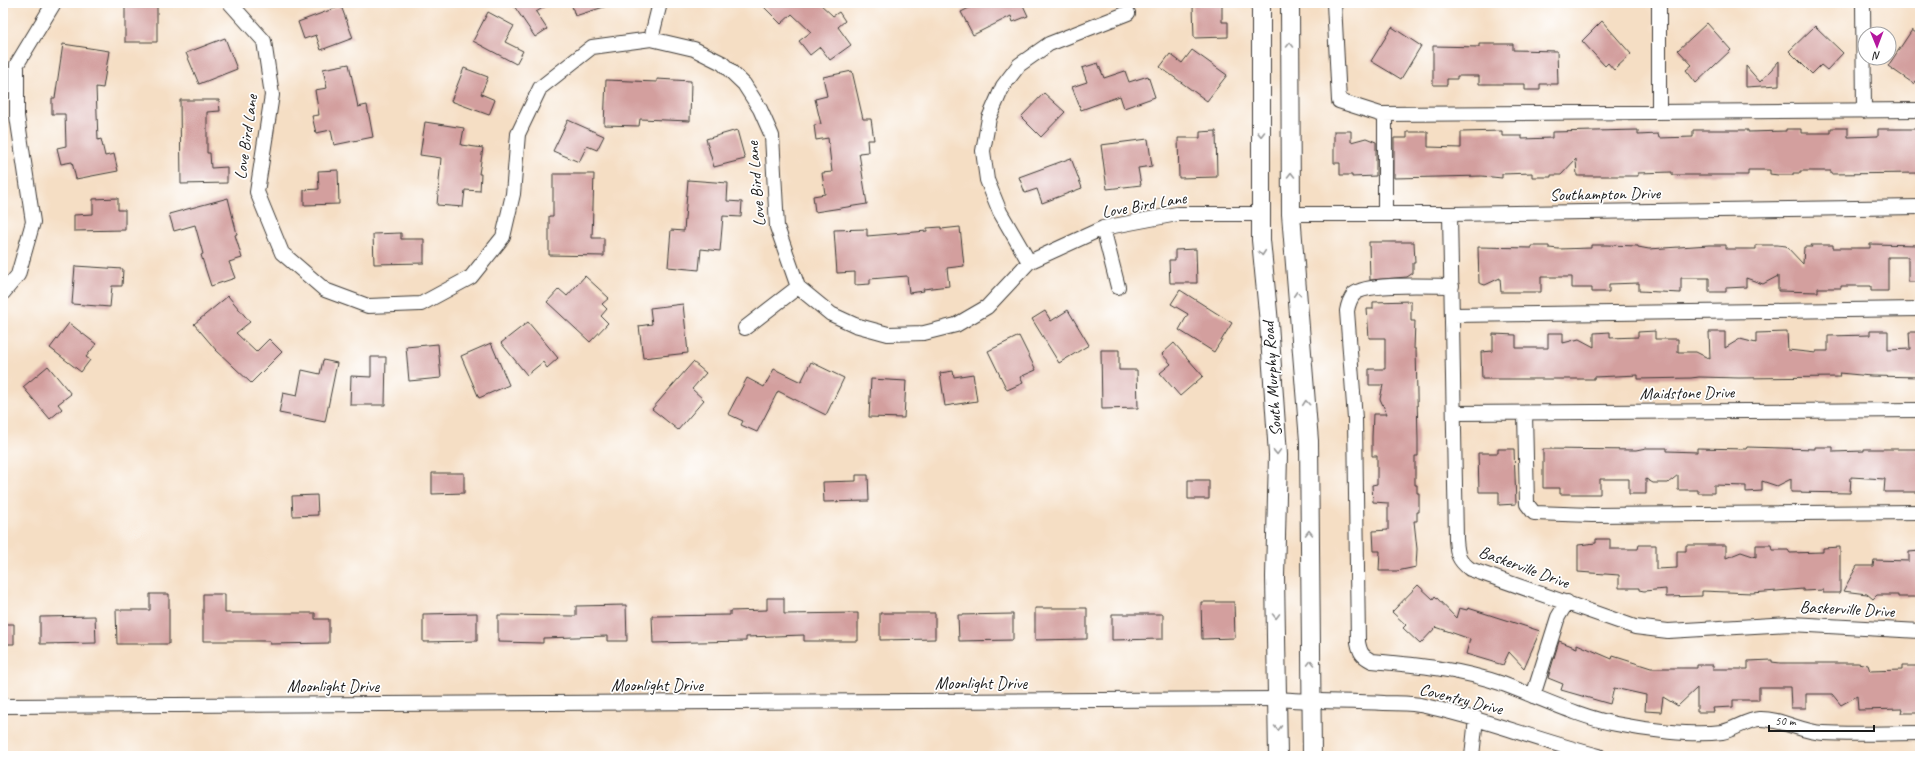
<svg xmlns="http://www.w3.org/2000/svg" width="1923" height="759" font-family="Caveat,sans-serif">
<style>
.building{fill:#d39f9e}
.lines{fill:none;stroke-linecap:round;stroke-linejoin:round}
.minor-casing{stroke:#3d3935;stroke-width:16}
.major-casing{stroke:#3d3935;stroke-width:20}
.minor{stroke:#fff;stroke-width:14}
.major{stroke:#fff;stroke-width:18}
.oneway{stroke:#999}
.labels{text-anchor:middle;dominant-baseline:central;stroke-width:3.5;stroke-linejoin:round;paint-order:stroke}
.street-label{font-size:17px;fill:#1c1c1c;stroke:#fff}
</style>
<rect width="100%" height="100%" fill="#fff"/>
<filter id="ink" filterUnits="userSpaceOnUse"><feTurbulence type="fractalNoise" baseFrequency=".025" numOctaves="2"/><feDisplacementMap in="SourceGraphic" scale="8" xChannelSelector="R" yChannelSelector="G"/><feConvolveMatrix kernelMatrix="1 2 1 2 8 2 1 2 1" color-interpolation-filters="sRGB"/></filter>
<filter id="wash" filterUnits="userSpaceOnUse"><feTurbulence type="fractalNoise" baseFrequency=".012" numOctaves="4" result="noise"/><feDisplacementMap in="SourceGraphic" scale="16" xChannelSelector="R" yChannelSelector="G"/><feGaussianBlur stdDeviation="0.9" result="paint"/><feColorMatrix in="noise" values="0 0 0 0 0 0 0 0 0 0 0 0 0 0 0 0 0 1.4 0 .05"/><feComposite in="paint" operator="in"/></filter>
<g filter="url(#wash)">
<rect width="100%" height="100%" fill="#f5dec4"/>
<g id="blocks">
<path class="building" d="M125 3H157V42H125Z
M512 3H551L536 12 547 29 535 37Z
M571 3H607V6L575 16Z
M760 3H819L833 16 839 12 845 21 838 27 851 45 830 60 820 47 810 55 799 41 811 32 792 14 781 24Z
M979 3H1022L1028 16 1013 22 1011 16 973 35 961 12Z
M1222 4V22H1228V37L1194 38 1193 5Z
M341 6 353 38 321 50 316 35 304 39 298 22Z
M488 12 514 26 505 42 523 51 516 64 473 41Z
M1602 21 1631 54 1614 70 1608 63 1605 66 1582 41Z
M1707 23 1731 50 1696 83 1686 70 1692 65 1678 50Z
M1815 26 1843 53 1827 70 1821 65 1812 74 1789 51Z
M1392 27 1421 46 1401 79 1371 61Z
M1912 30 1920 36V75L1914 84 1888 66Z
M225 38 237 69 199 84 186 53Z
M63 44 109 51 103 88 96 87 98 140 101 139 105 156 114 154 118 171 76 179 72 162 61 164 57 148 66 146 65 114H52V98H55Z
M1479 44H1513V50L1557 51 1558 84H1540V90H1525V84H1479V76H1457V79H1447V85H1433V46L1479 47Z
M1192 50 1227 75 1207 101 1160 67 1170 54 1182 63Z
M1779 61V85L1746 87V66L1760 82Z
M1098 63 1104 78 1125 71 1129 82 1148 76 1155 97 1124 108 1120 96 1081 110 1072 87 1087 82 1082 68Z
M349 64 358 107 367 105 373 137 334 145 331 130 316 133 312 116 319 115 315 90 327 88 323 69Z
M464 68 488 77 481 94 495 100 489 115 451 101Z
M852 71 863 119H871L874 140H867L868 152 859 153 867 204 815 212 813 196 825 194 822 173 832 172 828 138 816 140 814 125 821 124 815 99 827 96 823 77Z
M657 79 691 81 690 121 640 119 639 126 604 125 606 80 657 82Z
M1044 93 1065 112 1041 137 1021 117Z
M180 100H219L220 111 207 112V153H210L211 168 227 167V183L181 184Z
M568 120 604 136 597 150 587 146 579 162 553 151Z
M425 122 464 128 461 145 483 148 479 174H481L480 191 465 190 463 207 437 205 441 158 420 155Z
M1831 128H1848V137L1878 136V129H1920V173L1831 174V171H1800V173H1793V175H1778L1770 174V170H1748V175H1672V172L1638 173V176H1577L1576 159 1561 175H1551V177H1532V173L1502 174V178L1482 176 1394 178V138H1407V132H1428V147L1461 148V132L1502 131V136H1522V139L1552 138V132L1638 130V135L1658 134 1659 138 1693 137V130H1748V132L1786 131V129H1801V133H1831Z
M737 130 745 159 714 167 706 139Z
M1216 131 1217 177 1179 178 1178 138H1200V132Z
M1334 131H1351V142L1366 138 1376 142V176L1352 177V175H1340V163H1334Z
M1148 139 1152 166 1138 168 1141 185 1107 189 1101 145Z
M1071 158 1082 188 1042 203 1037 189 1025 193 1019 177Z
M338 170 339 204 304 205V190L319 189 318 171Z
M553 174H594L592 238H604V256L549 255V216H553Z
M688 180 728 183 727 201 742 202 741 217 723 216 720 251 701 249 699 270 668 267 671 230 684 231Z
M118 198V210H125V230L74 231V215L93 214V199Z
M228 198 237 234 235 235 242 258 229 262 235 278 211 286 201 255 203 254 195 225 174 231 169 214Z
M941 227V229L960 227 964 266 947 268 949 286 923 289 924 291 909 293 907 276 870 279V284L855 285V272L837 273 834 230 867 229V236L927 231V228Z
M401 233V239H424V263L374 264 373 234Z
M1369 242H1414L1415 263H1413V273L1407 277 1370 280Z
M1870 244 1920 245V282H1908V257H1888V291H1871V286H1841V288H1818V292L1778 291V276L1763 284 1746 278V287L1726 288V292H1709V278H1681V293L1639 291V283L1609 284V292H1592V288H1572V277H1541V292H1501L1500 278 1485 285 1479 283 1478 247 1532 248V246H1549V248L1559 249 1591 248V245H1607L1638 246V247L1649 249 1709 245H1726V249H1756V245H1777L1786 246 1803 264 1804 247H1812L1811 245H1833V248H1870Z
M1196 249 1197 283H1170L1169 260H1175V250Z
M75 266 123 269 122 286H112L110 307 72 304Z
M585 276 609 298 602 304 607 309 601 316 608 323 590 342 547 302 559 289 567 296Z
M1180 290 1232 323 1214 352 1179 330 1188 314 1171 304Z
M228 296 250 322 236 333 256 352 269 339 282 352 251 383 216 350 194 324Z
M1411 301V321H1415L1414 349H1416L1418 440V456H1415V485H1417V493H1419V512H1417V521H1414L1417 549 1416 567 1397 571H1379L1380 551H1374L1373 531 1388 530V503L1373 502 1372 485 1377 484V456H1372V437L1373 414H1387L1380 399 1383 385H1369V369H1385V338H1369L1367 309H1373V302Z
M683 304 688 353 643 358 639 326 652 324 650 308Z
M1068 310 1089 345 1059 363 1032 319 1045 311 1051 321Z
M528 322 558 358 547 368 543 362 527 375 501 343Z
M69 323 96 344 86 357 90 360 81 372 50 348Z
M1655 331V339H1678V352H1696L1710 359 1709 332H1725V348L1740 339 1756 343V333L1787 332 1788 350 1816 353V351H1828V336L1870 335V331H1888V350L1910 349 1909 332H1920V377L1871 376 1839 373 1840 377 1739 378 1699 377 1691 378 1638 379V375L1594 377V379H1482L1481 352 1493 351V334L1516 335V348H1548V333H1563V343L1579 339 1594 347V333L1610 332V338L1638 337V332Z
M1019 336 1036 370 1020 377 1023 383 1007 390 988 351Z
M491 343 509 385 479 398 461 356Z
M1174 343 1203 376 1180 396 1160 373 1171 364 1162 354Z
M438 344 441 378 409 381 406 347Z
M1101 350H1119V370H1137L1138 408 1102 409Z
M371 357H386L385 405H350L351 376 371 377Z
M323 360 337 363 325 422 279 413 283 393 297 396 302 370 320 374Z
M693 362 706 373 692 389 704 400 678 430 652 409Z
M811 362 844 378 826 415 778 391 757 432 741 425 743 421 728 414 747 378 764 387 774 369 801 382Z
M48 366 71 394 58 404 62 409 50 419 23 387Z
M953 371 954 377 973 374 977 401 945 406 940 373Z
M871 379 906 381 904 418 869 417Z
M1747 447 1815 449V447H1833V452L1864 451V449H1920V492H1884L1885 479 1851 477 1850 493 1791 492V479L1777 486 1762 481V491L1746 492V486L1714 485V493H1698V490H1678V475L1668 483H1653L1646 479V494H1629V479H1600V494H1560V488H1543V449L1636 450 1646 448H1667V451L1697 452V448L1746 449Z
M1498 449H1514L1516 504 1499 505V492H1479L1478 453H1498Z
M432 473H464V493L432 494Z
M856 475H868L869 501 824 502 823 482 856 481Z
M1188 480H1209V499H1188Z
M317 495 318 515 293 516 292 496Z
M1596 539H1610V549H1638L1639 545H1656V569L1677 568V551H1686V545H1726V558L1741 552 1756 557V545H1771L1772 550H1788L1790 553 1823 552V548L1840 547V591L1839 593H1823V590L1803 591V589L1752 593 1702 591V596L1666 597V589L1644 591 1639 590V588H1619V575L1578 572V545L1596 543Z
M1920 551V597H1898V595H1877L1873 599 1867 594 1843 591 1857 566H1873L1874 560 1909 561V552Z
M1418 585 1433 599 1435 596 1456 618 1459 608 1467 610 1468 608 1540 631 1524 668 1509 652 1503 665 1466 654 1470 639 1436 627 1420 644 1403 628 1406 625 1392 612Z
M150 594H169V644H117L116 610H150Z
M203 594H225V613H315V619H329V643L270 644V641H203Z
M767 598H784V614L858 613V641H804V635L746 637V641L653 643 652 616 730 615V611L767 610Z
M1201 602H1234L1235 638 1202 639Z
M626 605 627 641H607V636L543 638V643L498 642V615L576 616V606Z
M1035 608H1087V639L1035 640Z
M477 613V641L423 642V614Z
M880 613H935V639L880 640Z
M1013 614V640L959 641 958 615Z
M1112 614H1163V639L1112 640Z
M95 616 96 643 40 644V617Z
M3 624H14V644H3Z
M1559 641 1577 648V644L1612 659 1613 656 1651 668H1697V665H1713V669H1748V661L1772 660V662L1780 663H1858L1868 665 1870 671 1902 670V666H1917L1920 713H1901L1902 709 1858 710 1857 696 1841 705 1832 694H1806V708H1791L1790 687H1759V700H1733V707L1713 708 1714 712H1697V688L1678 706 1663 697 1661 712 1645 711 1646 695 1614 688 1610 704 1561 690 1563 684 1548 678Z"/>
</g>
</g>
<g filter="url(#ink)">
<use href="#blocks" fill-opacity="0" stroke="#3d3935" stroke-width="1"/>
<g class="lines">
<defs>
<path id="minor" d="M230 3 264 41 272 95 257 192 282 253 325 290 368 306 421 304 471 277 503 237 513 194 518 134 540 88 592 47 651 39 694 49 722 63 744 84 760 109 772 136 777 227 798 287 831 314 855 325 888 334 924 333 956 325 987 307 1029 262 1103 228 1177 214H1261
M1334 3 1339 101 1380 114 1920 110
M1863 3 1864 111
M651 39 660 3
M1659 111V3
M1291 214H1450L1920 207
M1385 214V114
M1450 214 1456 539C1457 554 1458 560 1470 569L1635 627 1668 631 1791 624 1920 631
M1103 228 1118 287
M1029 262 1000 212 987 180 983 151 989 118 1003 86 1019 65 1049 44 1128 13
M1452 286C1432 286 1367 282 1354 294 1350 299 1348 305 1347 311L1355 419 1358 642C1360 653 1362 656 1372 661 1416 665 1460 669 1503 684 1541 698 1577 716 1616 724 1646 730 1692 736 1722 732 1734 730 1746 720 1759 719 1780 718 1801 732 1823 733 1855 735 1888 733 1920 733
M3 293 18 275 33 222 17 116V64L54 3
M1452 315 1920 309
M745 328 798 287
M1454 413 1920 410
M1525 413 1527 504 1534 513 1592 515 1920 512
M1533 696 1558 617 1567 602
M3 706 1277 699C1313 702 1348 701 1384 703 1396 703 1408 703 1420 705 1481 717 1539 741 1599 756
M1472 756 1476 718"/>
<path id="major" d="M1261 3V240L1269 323 1278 455 1275 577 1278 756
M1290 3 1291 214 1309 441 1312 756"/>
</defs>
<use href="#minor" class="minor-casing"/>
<use href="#major" class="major-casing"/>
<use href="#minor" class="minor"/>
<use href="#major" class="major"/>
</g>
<defs><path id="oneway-chevron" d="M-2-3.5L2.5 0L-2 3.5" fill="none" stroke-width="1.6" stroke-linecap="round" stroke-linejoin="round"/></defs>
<g class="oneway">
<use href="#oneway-chevron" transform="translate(1290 45) rotate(-90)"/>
<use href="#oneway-chevron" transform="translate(1261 134) rotate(90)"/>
<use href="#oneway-chevron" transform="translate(1291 175) rotate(-90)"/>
<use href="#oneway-chevron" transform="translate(1262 253) rotate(85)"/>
<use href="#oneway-chevron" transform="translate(1297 294) rotate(-94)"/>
<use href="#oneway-chevron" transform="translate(1306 403) rotate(-95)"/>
<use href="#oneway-chevron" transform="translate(1277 452) rotate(88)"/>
<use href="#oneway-chevron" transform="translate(1309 533) rotate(-91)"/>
<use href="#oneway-chevron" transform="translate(1276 616) rotate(89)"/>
<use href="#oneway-chevron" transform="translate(1311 663) rotate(-91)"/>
<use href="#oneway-chevron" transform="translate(1278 728) rotate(89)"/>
</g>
</g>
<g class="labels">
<g class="street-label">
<text transform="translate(246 137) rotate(-82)">Love Bird Lane</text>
<text transform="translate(756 184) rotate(-95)">Love Bird Lane</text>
<text transform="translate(1605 194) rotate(-1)">Southampton Drive</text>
<text transform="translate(1144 205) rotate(-10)">Love Bird Lane</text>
<text transform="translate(1272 379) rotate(-94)">South Murphy Road</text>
<text transform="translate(1687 393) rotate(-1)">Maidstone Drive</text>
<text transform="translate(1524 567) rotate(20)">Baskerville Drive</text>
<text transform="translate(1847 609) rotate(3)">Baskerville Drive</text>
<text x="981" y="683">Moonlight Drive</text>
<text x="657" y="685">Moonlight Drive</text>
<text x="333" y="686">Moonlight Drive</text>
<text transform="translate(1461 699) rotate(14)">Coventry Drive</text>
</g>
</g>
<rect width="1923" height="759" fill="none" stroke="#fff" stroke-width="16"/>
<g transform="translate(1877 46) rotate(179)"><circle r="19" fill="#ffffff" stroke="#a4a4a4"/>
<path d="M0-3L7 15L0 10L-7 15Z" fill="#b5179e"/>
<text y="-6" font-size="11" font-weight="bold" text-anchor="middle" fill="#1c1c1c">N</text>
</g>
<path d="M1769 725v6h105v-6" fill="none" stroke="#1c1c1c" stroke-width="2"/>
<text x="1775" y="725" font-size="12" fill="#1c1c1c" stroke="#ffffff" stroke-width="3" paint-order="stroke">50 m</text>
</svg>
